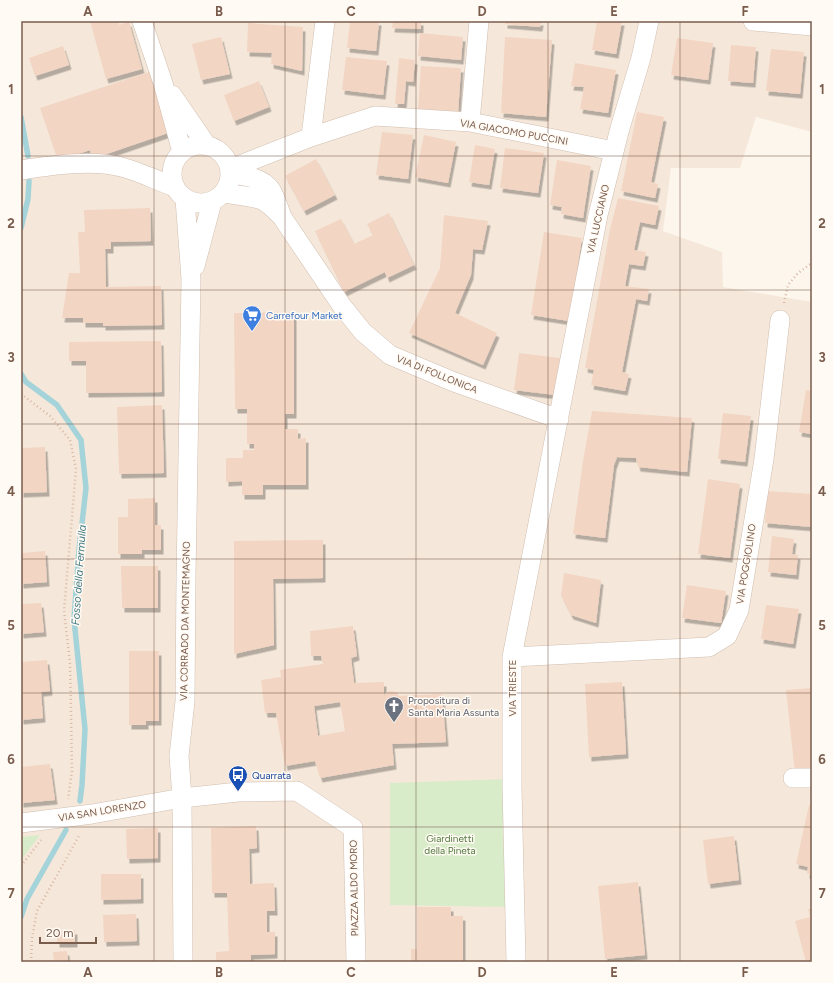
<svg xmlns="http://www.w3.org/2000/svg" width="833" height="983" font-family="Figtree,sans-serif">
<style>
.residential{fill:#f5e8da}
.green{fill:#d8ecc9}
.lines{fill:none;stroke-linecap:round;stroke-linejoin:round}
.stream{stroke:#a5d3da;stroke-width:5.5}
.building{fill:#f3d5c3;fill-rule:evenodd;filter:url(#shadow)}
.minor-casing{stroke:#d1beb0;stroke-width:20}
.path{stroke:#d9b8a5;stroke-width:2.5;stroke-dasharray:1 3;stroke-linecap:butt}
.minor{stroke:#fff;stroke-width:19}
.grid{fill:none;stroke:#7a5c4d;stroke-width:1;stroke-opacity:0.55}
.labels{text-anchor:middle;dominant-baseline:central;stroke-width:3;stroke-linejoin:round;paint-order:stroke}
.street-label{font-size:10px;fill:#7a5c4d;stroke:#fffaf3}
.shop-label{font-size:10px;fill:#366cbe;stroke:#fffaf3;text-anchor:start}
.worship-label{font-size:10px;fill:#5b616d;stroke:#fffaf3;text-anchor:start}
.transit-label{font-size:10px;fill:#164399;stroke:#fffaf3;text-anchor:start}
.park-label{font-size:10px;fill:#537a41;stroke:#fffaf3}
.water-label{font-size:11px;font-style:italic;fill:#437c86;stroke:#fffaf3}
.neatline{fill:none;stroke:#7a5c4d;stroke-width:1.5}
.grid-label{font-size:13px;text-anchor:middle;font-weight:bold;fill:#7a5c4d}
</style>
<defs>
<filter id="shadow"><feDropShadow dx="2.5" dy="4.5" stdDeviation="0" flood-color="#0004"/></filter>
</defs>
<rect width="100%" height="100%" fill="#fdf6ec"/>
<path class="residential" d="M21 21H812V132L756 117 740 168H671L663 231 722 252 723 287 812 302V962H21Z"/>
<path class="green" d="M509 779 511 907 390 905V783Z
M40 835 21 860V837Z"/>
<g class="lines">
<path class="stream" d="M21 117 28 156
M21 228 28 199 29 181
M21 374 26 382 57 405 81 440 86 488 79 550 74 619 85 729 82 785 80 801
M21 917 27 899 66 830"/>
</g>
<path class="building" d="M90 21H118L119 25 129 22 142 69 106 79Z
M350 21H379L376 51 347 48Z
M393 21H421V29L392 28Z
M505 21H541L540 27 505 24Z
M597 21H622L616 54 592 50Z
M248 23 303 27 302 71 271 64 272 53 247 52Z
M420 33 463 37 461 60 418 56Z
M221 37 230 74 201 80 192 44Z
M505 37 552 40 546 117 501 113Z
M677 38 713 43 708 80 671 75Z
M731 45 756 47 753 83 728 81Z
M63 46 69 65 35 76 29 58Z
M771 49 804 52 800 94 766 91Z
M346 57 387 61 383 95 342 90Z
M399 58 415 60 413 82 406 81 404 104H395Z
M575 63 616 70 608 113 580 109 584 87 571 86Z
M421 66 461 68 458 113 418 110Z
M149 72 168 133 92 159 90 150 58 161 40 108Z
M259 81 269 107 234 121 224 95Z
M637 112 664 117 651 182 658 184 655 198 621 191Z
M382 132 413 135 408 179 376 175Z
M424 135 456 142 448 183 415 177Z
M475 145 495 149 489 185 469 182Z
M505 148 544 153 538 193 500 188Z
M316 159 335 195 304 211 285 176Z
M557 160 591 166 583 218 561 214 562 207 550 205Z
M618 198 659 206 655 225 640 222 634 250 646 252 643 266 629 264 625 286 649 289 647 301 636 299 622 372 629 374 625 391 591 385 594 370 585 368 610 229Z
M150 208 151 241 111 242V249H105L106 287 161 286 162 325 103 326V323H83V318H62L69 273H80L78 232H85L84 210Z
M389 213 414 265 387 278 385 272 344 292 315 231 341 219 354 244 373 235 367 224Z
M444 215 488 221 482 250 473 249 471 275 455 313 497 333 483 365 409 333 440 268Z
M544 232 582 238 569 321 531 315Z
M294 312V414H285V429H298V439L306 438V485H263V495H242V481L226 482V458H243V450H254V444H247V409H235L234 313Z
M161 341 162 392 86 393V361H69V342Z
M519 353 560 358 555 395 514 390Z
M806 390 812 391V434L799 432Z
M162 405 164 473 119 474 117 407Z
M592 411 692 418 687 472 638 467 636 458 617 457 614 465 605 538 573 534 583 461Z
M723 413 751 416 745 462 718 459Z
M45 447 47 492 21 493V448Z
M708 479 740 484 730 558 698 554Z
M767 491 812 494V527L765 523Z
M155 498V525H161V550H142V554H118V517H128V499Z
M772 536 794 539 792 554 798 555 796 575 768 572Z
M323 540V578L273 579 274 645 234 654V541Z
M21 549H22V553L45 551 47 582 21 584Z
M121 566H158V608H122Z
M564 573 601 580 596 623 571 615 561 596Z
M687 585 726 591 721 623 682 618Z
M41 603 44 632 21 634V604Z
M766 605 799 609 793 644 761 639Z
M353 626 357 656 351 658 354 683 384 682V697L385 693 390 691 397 692 399 696 442 694 446 742 392 744 394 765 320 778 315 761 285 766 276 713H265L261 680 281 677 280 670 323 664 321 656H311L310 631ZM340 702 345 731 318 736 314 706Z
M129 651H159V721H146V725H129Z
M47 660 50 691 41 692 43 718 21 720V662Z
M622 682 626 754 589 757 585 684Z
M811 688 812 700V771L795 773 786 690Z
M50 764 55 800 21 803V767Z
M809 805H812V875L807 874 808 867 796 864Z
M256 826 257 848 249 849 250 884 274 883 275 911H267V932H275V954L251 955V962H216V952L229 951 227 893H212L211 828Z
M158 828V858L127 859 126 829Z
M734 836 739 880 708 884 703 840Z
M101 874H141V899L101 900Z
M638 882 645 955 605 959 598 886Z
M417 907H451V916H463V962H411V949H417Z
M808 909H812V962H806L795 921 810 917Z
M136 914 137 941 104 942 103 915Z
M75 930V943H57V931Z
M67 951 68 962H54L53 952Z"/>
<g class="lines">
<defs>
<path id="minor" d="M142 21 163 83 182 152
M753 21 812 26
M172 95 207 146
M470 122 479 21
M311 137 325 21
M172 174a29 29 0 1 1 58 0a29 29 0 1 1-58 0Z
M230 169 311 137 375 116 470 122 614 151
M21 170C53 165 94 159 125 168 142 173 158 181 175 187
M230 174C245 176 262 177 271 190 275 197 278 206 281 214
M223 193C234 195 252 196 262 200 270 204 276 211 282 217L342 306 363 332 390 355 454 382 559 419
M195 266 212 202
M512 657 709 647 727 636 739 610 764 459 780 320
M793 778H812
M21 823 92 814 182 798 238 792 297 791 353 828 356 962
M183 962 182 798 179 756 185 701 186 577 191 279 185 199
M516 962 512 786V657L598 215 620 128 641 58 649 21"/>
</defs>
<use href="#minor" class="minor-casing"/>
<path class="path" d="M784 303 788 285 798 273 812 263
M21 394 50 416 70 440 76 469 64 611 70 663 71 710 72 771 68 799
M21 866 41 840
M31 962 32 938 37 911 80 834"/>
<use href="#minor" class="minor"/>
</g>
<path class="grid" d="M154 21V962M285 21V962M416 21V962M548 21V962M680 21V962M21 156H812M21 290H812M21 424H812M21 559H812M21 693H812M21 827H812"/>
<defs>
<symbol id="supermarket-pin" viewBox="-11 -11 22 30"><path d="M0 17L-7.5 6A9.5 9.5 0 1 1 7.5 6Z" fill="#3f7fe0" stroke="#fffaf3"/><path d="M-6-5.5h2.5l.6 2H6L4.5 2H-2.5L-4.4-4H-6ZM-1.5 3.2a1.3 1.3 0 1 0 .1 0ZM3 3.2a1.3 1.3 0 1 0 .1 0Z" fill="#fff"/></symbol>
<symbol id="church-pin" viewBox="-11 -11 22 30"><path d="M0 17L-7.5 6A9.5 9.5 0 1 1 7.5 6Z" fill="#6b7280" stroke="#fffaf3"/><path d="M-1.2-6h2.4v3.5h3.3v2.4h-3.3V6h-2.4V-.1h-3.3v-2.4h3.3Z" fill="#fff"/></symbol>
<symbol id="bus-pin" viewBox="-11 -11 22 30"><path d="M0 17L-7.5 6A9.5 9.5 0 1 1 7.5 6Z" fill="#1a4fb4" stroke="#fffaf3"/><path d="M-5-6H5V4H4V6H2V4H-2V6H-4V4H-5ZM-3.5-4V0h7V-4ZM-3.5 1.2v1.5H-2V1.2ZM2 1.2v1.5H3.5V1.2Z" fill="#fff"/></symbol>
</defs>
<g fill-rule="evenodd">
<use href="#supermarket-pin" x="241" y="304" width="22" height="30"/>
<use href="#church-pin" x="383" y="695" width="22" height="30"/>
<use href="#bus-pin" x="227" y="764" width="22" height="30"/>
</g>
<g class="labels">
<g class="street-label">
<text transform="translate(514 132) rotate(10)">VIA GIACOMO PUCCINI</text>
<text transform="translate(598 219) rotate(-77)">VIA LUCCIANO</text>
<text transform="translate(437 374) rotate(22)">VIA DI FOLLONICA</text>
<text transform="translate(746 564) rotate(-81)">VIA POGGIOLINO</text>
<text transform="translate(185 621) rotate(-89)">VIA CORRADO DA MONTEMAGNO</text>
<text transform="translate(512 688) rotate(-90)">VIA TRIESTE</text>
<text transform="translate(102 811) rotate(-9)">VIA SAN LORENZO</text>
<text transform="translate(354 888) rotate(-91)">PIAZZA ALDO MORO</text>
</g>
<g class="shop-label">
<text x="266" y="315">Carrefour Market</text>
</g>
<g class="worship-label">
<text x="408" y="700">Propositura di<tspan x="408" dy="12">Santa Maria Assunta</tspan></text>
</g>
<g class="transit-label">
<text x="252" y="775">Quarrata</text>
</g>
<g class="park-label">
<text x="450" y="838">Giardinetti<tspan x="450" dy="12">della Pineta</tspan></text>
</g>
<g class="water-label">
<text transform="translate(79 575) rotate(-86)">Fosso della Fermulla</text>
</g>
</g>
<rect width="833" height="983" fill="none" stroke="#fffaf3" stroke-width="44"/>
<path d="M40 937v6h56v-6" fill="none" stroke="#7a5c4d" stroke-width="2"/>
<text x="46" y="937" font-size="12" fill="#7a5c4d" stroke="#fffaf3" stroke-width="3" paint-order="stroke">20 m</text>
<rect x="22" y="22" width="789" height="939" class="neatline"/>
<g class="grid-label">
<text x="88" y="16">A</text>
<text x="219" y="16">B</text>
<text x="351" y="16">C</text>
<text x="482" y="16">D</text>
<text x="614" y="16">E</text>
<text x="745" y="16">F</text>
<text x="11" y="94">1</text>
<text x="822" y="94">1</text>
<text x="11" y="228">2</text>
<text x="822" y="228">2</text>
<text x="11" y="362">3</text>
<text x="822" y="362">3</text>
<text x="11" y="496">4</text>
<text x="822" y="496">4</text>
<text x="11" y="630">5</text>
<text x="822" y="630">5</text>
<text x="11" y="764">6</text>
<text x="822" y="764">6</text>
<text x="11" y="898">7</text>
<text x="822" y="898">7</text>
<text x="88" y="977">A</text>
<text x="219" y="977">B</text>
<text x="351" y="977">C</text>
<text x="482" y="977">D</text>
<text x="614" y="977">E</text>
<text x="745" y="977">F</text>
</g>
</svg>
